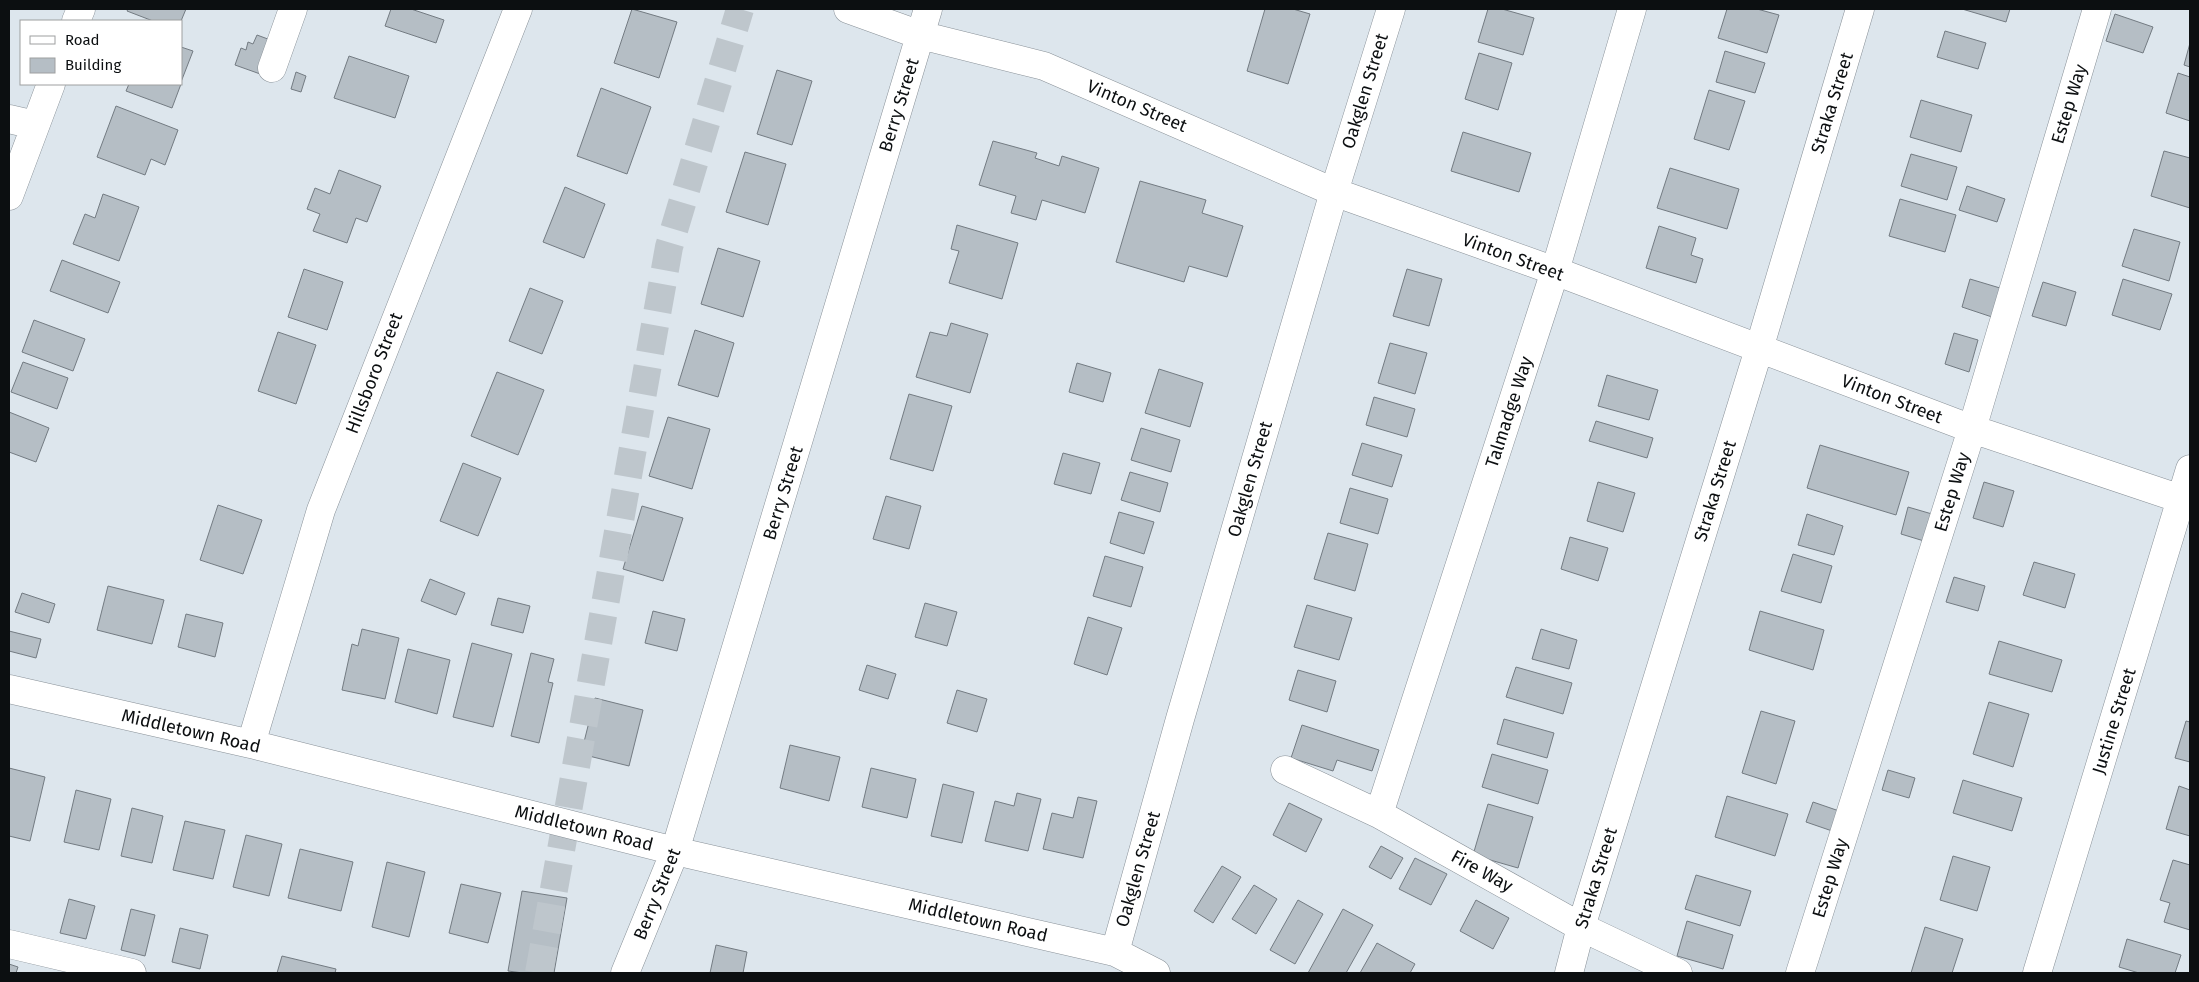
<svg xmlns="http://www.w3.org/2000/svg" width="2199" height="982" font-family="'Fira Sans',sans-serif">
<style>
.building{fill:#b5bec5;stroke:#737b82}
.lines{fill:none;stroke-linecap:round;stroke-linejoin:round}
.minor-tunnel{stroke:#bec6cc;stroke-width:28;stroke-dasharray:28 14;stroke-linecap:butt}
.minor-casing{stroke:#899198;stroke-width:29}
.minor{stroke:#fff;stroke-width:28}
.labels{text-anchor:middle;dominant-baseline:central;stroke-width:4;stroke-linejoin:round;paint-order:stroke}
.street-label{font-size:18px;fill:#0c0f11;stroke:#fff}
</style>
<rect width="100%" height="100%" fill="#dde6ed"/>
<path class="building" d="M128 9H186L181 21H153L127 11Z
M391 9H411L444 20 436 43 385 26Z
M632 9 677 22 659 78 614 63Z
M1265 9H1293L1310 14 1288 84 1247 71Z
M1488 9H1502L1534 18 1523 55 1478 42Z
M1727 9H1757L1779 15 1767 53 1718 38Z
M1962 9H2010L2006 22Z
M2115 14 2153 27 2143 53 2106 41Z
M1945 31 1986 43 1978 69 1937 57Z
M257 35 276 42 263 75 235 65 241 48 246 50 248 42 253 44Z
M2190 43V67L2184 65Z
M181 47 193 51 181 82Z
M1725 51 1765 63 1755 93 1716 82Z
M1479 53 1512 63 1498 110 1465 99Z
M349 56 409 76 395 118 334 98Z
M777 70 812 81 792 145 757 134Z
M296 72 306 76 301 92 291 89Z
M2178 73 2190 77V121L2166 113Z
M129 84H181L172 108 126 91Z
M601 88 651 107 627 174 577 156Z
M1709 90 1745 101 1729 150 1694 139Z
M1921 100 1972 115 1961 152 1910 137Z
M116 106 178 130 165 165 151 159 145 175 97 157Z
M1463 132 1531 153 1519 192 1451 171Z
M993 141 1037 153 1035 158 1059 166 1062 156 1099 168 1085 213 1042 200 1036 220 1011 213 1016 196 979 185Z
M2164 151 2190 158V208L2151 196Z
M745 152 786 164 768 225 726 212Z
M1911 154 1957 167 1947 200 1901 186Z
M1670 168 1739 189 1727 229 1657 208Z
M339 170 381 186 367 222 356 218 347 243 313 231 320 214 307 209 315 188 330 194Z
M1140 181 1206 200 1202 213 1243 226 1227 277 1189 266 1184 282 1116 262Z
M1967 186 2005 199 1997 222 1959 210Z
M565 187 605 204 584 258 543 242Z
M103 194 139 207 119 261 73 244 85 214 95 218Z
M1900 199 1956 215 1945 252 1889 236Z
M957 225 1018 243 1002 299 949 283 959 251 951 249Z
M1659 226 1696 238 1691 255 1703 259 1696 283 1646 268Z
M2134 229 2180 242 2169 281 2122 266Z
M718 248 760 261 743 317 701 304Z
M62 260 120 282 108 313 50 291Z
M304 269 343 282 327 330 288 317Z
M1407 269 1442 279 1429 326 1393 316Z
M1970 279 2000 288 1992 317 1962 307Z
M2123 279 2172 294 2160 330 2112 315Z
M2043 282 2076 292 2066 326 2032 316Z
M530 288 563 301 542 354 509 341Z
M34 320 85 339 73 371 22 352Z
M951 323 988 334 970 393 916 377 930 332 947 336Z
M695 330 734 343 718 397 678 385Z
M278 332 316 345 296 404 258 391Z
M1954 333 1978 340 1969 372 1945 364Z
M1390 343 1427 353 1415 394 1378 383Z
M23 362 68 378 57 409 11 392Z
M1077 363 1111 373 1103 402 1069 392Z
M1159 369 1203 383 1190 427 1145 413Z
M497 372 544 390 518 455 471 436Z
M1607 375 1658 390 1649 420 1598 406Z
M909 394 952 406 933 471 890 459Z
M1374 397 1415 409 1407 437 1366 425Z
M9 412 49 428 36 462 9 452Z
M668 417 710 429 692 489 649 476Z
M1596 421 1653 438 1647 458 1589 441Z
M1141 428 1180 440 1171 472 1131 460Z
M1362 443 1402 455 1392 487 1352 475Z
M1820 445 1909 472 1896 515 1807 488Z
M1063 453 1100 463 1091 494 1054 484Z
M463 463 501 478 478 536 440 521Z
M1130 472 1168 483 1160 512 1121 500Z
M1598 482 1635 493 1623 532 1587 521Z
M1984 482 2014 491 2003 527 1973 518Z
M1350 488 1388 499 1378 534 1340 523Z
M886 496 921 506 909 549 873 539Z
M218 505 262 520 243 574 200 560Z
M642 506 683 518 663 581 623 569Z
M1908 507 1932 514 1924 541 1901 534Z
M1119 512 1154 522 1144 554 1110 543Z
M1807 514 1843 526 1834 555 1798 545Z
M1328 533 1368 544 1355 591 1314 579Z
M1570 537 1608 548 1598 581 1561 569Z
M1793 554 1832 566 1821 603 1781 591Z
M1105 556 1143 567 1131 607 1093 596Z
M2034 562 2075 574 2065 608 2023 595Z
M1954 577 1985 586 1978 611 1946 602Z
M430 579 465 593 456 615 421 601Z
M108 586 164 600 152 644 97 630Z
M22 593 55 604 49 623 15 612Z
M498 598 530 606 523 633 491 625Z
M925 603 957 612 947 646 915 637Z
M1307 605 1352 618 1339 660 1294 647Z
M653 611 685 619 677 651 645 643Z
M1760 611 1824 630 1813 670 1749 650Z
M186 614 223 623 215 657 178 647Z
M1088 617 1122 628 1107 675 1074 664Z
M362 629 399 638 385 699 342 690 352 644 358 646Z
M1541 629 1577 640 1569 669 1532 659Z
M9 631 41 639 36 658 9 651Z
M1999 641 2062 660 2052 692 1989 674Z
M472 643 512 654 493 727 453 717Z
M408 649 450 660 437 714 395 702Z
M531 653 554 659 548 682 553 683 539 743 511 736Z
M867 665 896 674 888 699 859 690Z
M1516 667 1572 683 1563 714 1506 697Z
M1298 670 1336 681 1327 712 1289 700Z
M957 690 987 699 977 732 947 723Z
M595 698 643 710 629 766 581 754Z
M1989 702 2029 714 2013 767 1973 754Z
M1761 711 1795 721 1776 784 1742 773Z
M1504 719 1554 733 1547 758 1497 744Z
M2186 721 2190 722V762L2175 758Z
M1302 725 1379 750 1372 771 1337 760 1333 771 1291 758Z
M790 745 840 757 829 801 780 788Z
M1492 754 1548 770 1538 804 1482 787Z
M9 768 45 777 30 841 9 836Z
M871 768 916 779 907 818 862 807Z
M1888 770 1915 778 1909 798 1882 790Z
M1963 780 2022 798 2012 831 1953 813Z
M943 784 974 792 962 843 931 836Z
M2179 786 2190 790V836L2166 829Z
M76 790 111 799 99 850 64 842Z
M1017 793 1041 799 1028 851 985 841 995 801 1014 806Z
M1727 796 1788 814 1775 856 1715 837Z
M1078 797 1097 801 1083 858 1043 849 1052 813 1073 818Z
M1813 802 1845 813 1838 833 1806 822Z
M1289 803 1322 819 1306 852 1273 835Z
M1488 804 1533 817 1518 868 1473 855Z
M132 808 163 816 152 863 121 856Z
M185 821 225 830 213 879 173 870Z
M246 835 282 844 269 896 233 887Z
M1381 846 1403 858 1391 879 1369 867Z
M300 849 353 862 341 911 288 898Z
M1953 856 1990 867 1977 911 1940 900Z
M1415 858 1447 874 1431 905 1399 889Z
M2173 860 2190 865V930L2164 922 2170 903 2160 900Z
M387 862 425 872 409 937 372 927Z
M1222 866 1241 877 1213 923 1194 911Z
M1696 875 1751 891 1740 926 1685 909Z
M461 884 501 893 488 943 449 933Z
M1254 885 1277 899 1256 934 1232 919Z
M522 891 567 898 554 973H523L508 971Z
M69 899 95 906 86 939 60 933Z
M1298 900 1323 914 1295 964 1270 950Z
M1476 900 1509 918 1493 949 1460 931Z
M131 909 155 915 145 956 121 950Z
M1343 909 1373 925 1346 973H1308Z
M1687 921 1733 935 1723 969 1677 956Z
M1925 927 1963 939 1952 973H1911Z
M180 928 208 935 200 969 172 962Z
M2127 939 2181 955 2175 973H2139L2119 967Z
M1377 943 1415 964 1410 973H1360Z
M716 945 747 952 743 973H710Z
M282 956 336 969 335 973H277Z
M9 964 18 967 16 973H9Z"/>
<g class="lines">
<path class="minor-tunnel" d="M539 973 669 247 740 9"/>
<defs>
<path id="minor" d="M848 9 920 35 1044 66 1334 192 1555 271 1972 429 2181 499
M76 21 81 9
M272 68 293 9
M9 119 35 125
M9 196 51 84
M9 689 251 744 675 851 1115 952 1156 973
M251 744 321 510 518 9
M1285 770 1379 814 1581 927 1678 973
M1379 814 1555 271 1632 9
M9 944 132 973
M1115 952 1180 719 1334 192 1391 9
M625 973 675 851 928 9
M1569 973 1581 927 1759 349 1860 9
M1800 973 1972 429 2097 9
M2037 973 2190 469"/>
</defs>
<use href="#minor" class="minor-casing"/>
<use href="#minor" class="minor"/>
</g>
<g class="labels">
<g class="street-label">
<text transform="translate(1365 91) rotate(-73)">Oakglen Street</text>
<text transform="translate(1832 103) rotate(-73)">Straka Street</text>
<text transform="translate(2069 104) rotate(-73)">Estep Way</text>
<text transform="translate(899 105) rotate(-73)">Berry Street</text>
<text transform="translate(1137 106) rotate(23)">Vinton Street</text>
<text transform="translate(1513 257) rotate(20)">Vinton Street</text>
<text transform="translate(374 373) rotate(-69)">Hillsboro Street</text>
<text transform="translate(1892 399) rotate(21)">Vinton Street</text>
<text transform="translate(1509 412) rotate(-72)">Talmadge Way</text>
<text transform="translate(1250 479) rotate(-74)">Oakglen Street</text>
<text transform="translate(1715 491) rotate(-73)">Straka Street</text>
<text transform="translate(1952 492) rotate(-73)">Estep Way</text>
<text transform="translate(783 493) rotate(-73)">Berry Street</text>
<text transform="translate(2114 721) rotate(-73)">Justine Street</text>
<text transform="translate(191 731) rotate(13)">Middletown Road</text>
<text transform="translate(584 828) rotate(14)">Middletown Road</text>
<text transform="translate(1138 869) rotate(-74)">Oakglen Street</text>
<text transform="translate(1482 871) rotate(29)">Fire Way</text>
<text transform="translate(1596 878) rotate(-73)">Straka Street</text>
<text transform="translate(1830 878) rotate(-73)">Estep Way</text>
<text transform="translate(657 894) rotate(-68)">Berry Street</text>
<text transform="translate(978 920) rotate(13)">Middletown Road</text>
</g>
</g>
<rect width="2199" height="982" fill="none" stroke="#0c0f11" stroke-width="20"/>
<rect x="20" y="20" width="162" height="65" fill="#ffffff" stroke="#9e9fa0"/>
<rect x="30" y="36" width="25" height="8" fill="#ffffff" stroke="#9e9fa0"/>
<text x="65" y="45" font-size="15" fill="#0c0f11">Road</text>
<rect x="30" y="58" width="25" height="15" fill="#b5bec5" stroke="#9e9fa0"/>
<text x="65" y="70" font-size="15" fill="#0c0f11">Building</text>
</svg>
